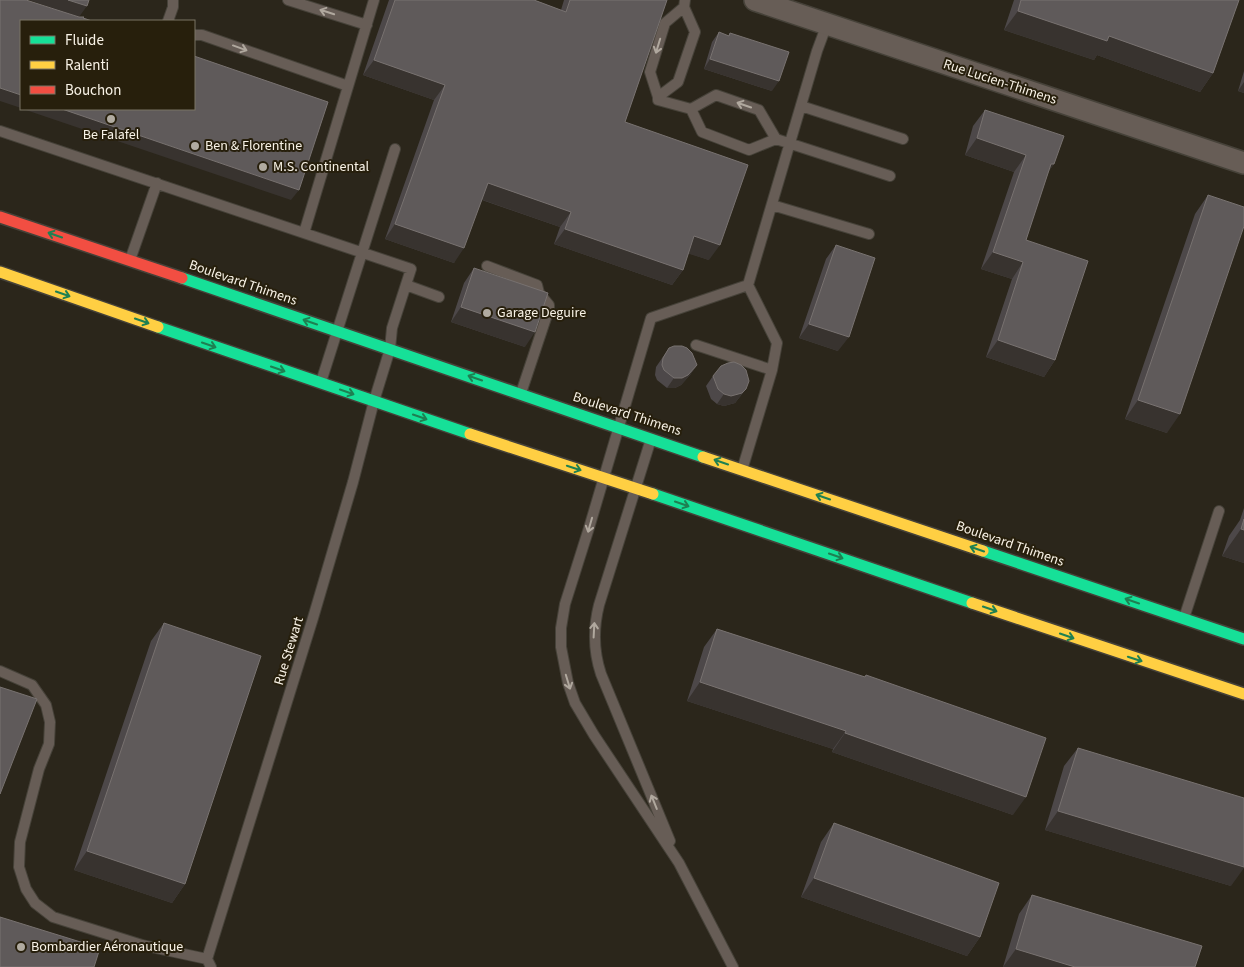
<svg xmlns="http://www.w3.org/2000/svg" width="1244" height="967" font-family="'Source Sans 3',sans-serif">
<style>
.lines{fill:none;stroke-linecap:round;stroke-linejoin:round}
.lane-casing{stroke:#464239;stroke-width:12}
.street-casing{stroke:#464239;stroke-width:24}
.fast-casing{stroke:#464239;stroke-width:14}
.slow-casing{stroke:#464239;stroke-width:14}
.jam-casing{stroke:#464239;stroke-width:14}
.lane{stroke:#675d56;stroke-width:10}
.street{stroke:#675d56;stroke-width:21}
.fast{stroke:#16e098;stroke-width:11}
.slow{stroke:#ffcf43;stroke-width:11}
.jam{stroke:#f24e42;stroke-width:11}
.wall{fill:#4d4849}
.shaded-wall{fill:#38332f}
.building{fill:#5f5a5a;stroke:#787270}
.oneway{stroke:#b0a89e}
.oneway2{stroke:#1e8052}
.poi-dot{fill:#b1aba0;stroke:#271f0c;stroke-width:2}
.labels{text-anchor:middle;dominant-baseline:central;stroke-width:4;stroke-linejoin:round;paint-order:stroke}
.street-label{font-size:14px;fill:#f9f3e7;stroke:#271f0c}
.poi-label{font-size:14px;fill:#f9f3e7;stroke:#271f0c;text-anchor:start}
</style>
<rect width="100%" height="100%" fill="#2b261b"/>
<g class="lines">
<defs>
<path id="lane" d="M288 0 367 25
M684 7 695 32 678 82 658 97 650 72 665 23 684 7 685 0
M168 21 173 7V0
M194 35H202L348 86
M658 97V100L691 109 716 95 759 110 776 139 890 176
M801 106 903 139
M691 109 702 132 749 150 776 139
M0 131 411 269 392 328 390 349 374 401 353 482 313 618 207 959
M772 205 869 234
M304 233 374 0
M130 260 157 183
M487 266 537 285 539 293 549 305V309L521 393
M406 285 439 297
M696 345 772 370
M321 382 395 149
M651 439 599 605C593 629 593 650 601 674L670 841
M742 470 772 370 777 343 748 285
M1184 618 1219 511
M0 671 32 685 46 705 50 722 49 744 39 769 20 842 19 867 26 889 35 903 53 917 142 945 207 959 211 967
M733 967 679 863 594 735 575 703 568 683 561 647V628L565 604 589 528 651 318 748 285 817 51 827 24"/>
<path id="street" d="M755 0 1244 163"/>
<path id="fast" d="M182 278 703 457
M158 327 470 434
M653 494 972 603
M983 551 1244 639"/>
<path id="slow" d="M0 272 158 327
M470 434 653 494
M703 457 983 551
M972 603 1244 694"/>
<path id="jam" d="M0 217 182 278"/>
</defs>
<use href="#lane" class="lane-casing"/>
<use href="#street" class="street-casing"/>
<use href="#fast" class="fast-casing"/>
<use href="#slow" class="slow-casing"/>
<use href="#jam" class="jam-casing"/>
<use href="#lane" class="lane"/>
<use href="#street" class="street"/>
<use href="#fast" class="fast"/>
<use href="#slow" class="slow"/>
<use href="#jam" class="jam"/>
</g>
<path class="wall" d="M389 0H534L561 10 564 0H667L625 122 709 260 688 253 683 270 672 285 554 244 560 227 482 200 454 263 385 239 434 100 363 75Z
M1014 0H1239L1213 73 1200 92 1097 55 1094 60 1004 30Z
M719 32 728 36 730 33 772 91 704 69 712 42Z
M1244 71V93L1238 91Z
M985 110 1054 164 1048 172 1026 240 1055 360 1044 377 986 357 1012 279 981 269 1014 172 965 155 973 126Z
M1208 195 1167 433 1125 419 1195 214Z
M836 245 838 351 799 338 826 259Z
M474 268 525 347 451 322 464 283Z
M669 348 697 365 690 375 681 385 675 388H667L657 380 655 375 656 367Z
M713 376 746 389 735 403 724 406 717 404 711 399 706 386Z
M1244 508V563L1222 556 1229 536 1240 520Z
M164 623 185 884 172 903 74 870 151 641Z
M717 629 864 677 866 675 1013 815 832 752 833 749 687 701 704 647Z
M1078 748 1231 886 1045 830 1064 766Z
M834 823 980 937 967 956 801 897 821 842Z
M1032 895 1195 967H1003L1019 914Z"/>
<path class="shaded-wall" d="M29 0H68L87 6 79 17Z
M1018 11 1109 36 1213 73 1200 92 1097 55 1094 60 1004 30Z
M710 59 779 81 772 91 704 69Z
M374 60 445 85 434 100 363 75Z
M1244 82V93L1238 91Z
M0 88 21 95V108L0 101Z
M23 109H62L299 190 291 200Z
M977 138 1026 155 1014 172 965 155Z
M1051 164H1054L1042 181Z
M488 183 571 212 560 227 477 198Z
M395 224 464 248 454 263 385 239Z
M565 229 683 270 672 285 554 244Z
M694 236 720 245 709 260 683 252Z
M993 252 1023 262 1012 279 981 269Z
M461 307 535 332 525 347 451 322Z
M809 324 849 337 838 351 799 338Z
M998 340 1055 360 1044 377 986 357Z
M697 365 690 375 681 385 675 388H667L674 378Z
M746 389 735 403 724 406 717 404 724 394Z
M1138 400 1180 414 1167 433 1125 419Z
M1241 529 1244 530V563L1222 556Z
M700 682 846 731 833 749 687 701Z
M845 733 1026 797 1013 815 832 752Z
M1058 811 1244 867V868L1231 886 1045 830Z
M87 851 185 884 172 903 74 870Z
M814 878 980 937 967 956 801 897Z
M1016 949 1075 967H1003Z"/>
<path class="building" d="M0 0H26L79 17H84L83 18 92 21H21V95L0 88Z
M68 0H89L87 6Z
M395 0H534L566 12 570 0H667L625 122 748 165 720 245 694 236 683 270 565 229 571 212 488 183 464 248 395 224 445 85 374 60Z
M1021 0H1239L1213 73 1109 36 1107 41 1018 11Z
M719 32 729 36 730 33 789 52 779 81 710 59Z
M194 56 328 102 299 190 62 109H194Z
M985 110 1064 136 1054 164H1051L1026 240 1088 261 1055 360 998 340 1023 262 993 252 1026 155 977 138Z
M1208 195 1244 207V226L1180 414 1138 400Z
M836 245 875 258 849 337 809 324Z
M474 268 548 293 535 332 461 307Z
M674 346H682L687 348 692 353 697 365 688 375 682 378H674L664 370 662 365 663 358 669 348Z
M734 362 741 365 746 370 749 381 746 389 742 393 731 396 724 394 718 389 713 376 721 366 728 363Z
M1244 519V530L1241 529Z
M164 623 261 656 185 884 87 851Z
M717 629 865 677 866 675 1046 738 1026 797 845 733 846 731 700 682Z
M0 687 37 699 0 794Z
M1078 748 1244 798V867L1058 811Z
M834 823 999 883 980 937 814 878Z
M1032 895 1202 946 1195 967H1075L1016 949Z
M0 917 100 948 94 967H0Z"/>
<defs><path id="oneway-shaft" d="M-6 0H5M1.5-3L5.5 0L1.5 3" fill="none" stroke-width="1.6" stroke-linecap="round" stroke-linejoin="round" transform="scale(1.25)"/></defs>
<g class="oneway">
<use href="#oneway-shaft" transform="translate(327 12) rotate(-162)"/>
<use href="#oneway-shaft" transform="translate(658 46) rotate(107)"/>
<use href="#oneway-shaft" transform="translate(240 48) rotate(20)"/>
<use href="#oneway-shaft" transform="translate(744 105) rotate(-161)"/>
<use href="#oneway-shaft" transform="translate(590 525) rotate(106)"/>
<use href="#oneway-shaft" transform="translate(594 630) rotate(-87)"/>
<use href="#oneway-shaft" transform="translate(568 682) rotate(73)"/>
<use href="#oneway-shaft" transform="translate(654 802) rotate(-112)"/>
</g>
<g class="oneway2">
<use href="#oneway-shaft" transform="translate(55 235) rotate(-161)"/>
<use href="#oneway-shaft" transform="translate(63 294) rotate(19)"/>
<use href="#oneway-shaft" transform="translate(142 321) rotate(19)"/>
<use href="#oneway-shaft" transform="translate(310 322) rotate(-161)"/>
<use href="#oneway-shaft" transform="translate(209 345) rotate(19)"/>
<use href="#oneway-shaft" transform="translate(278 369) rotate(19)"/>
<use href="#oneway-shaft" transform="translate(475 378) rotate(-161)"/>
<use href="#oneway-shaft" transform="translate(347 392) rotate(19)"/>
<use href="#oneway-shaft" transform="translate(420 417) rotate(19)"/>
<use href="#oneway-shaft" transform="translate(721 462) rotate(-161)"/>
<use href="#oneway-shaft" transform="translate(574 468) rotate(18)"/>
<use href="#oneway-shaft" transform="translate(823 497) rotate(-161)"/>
<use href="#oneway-shaft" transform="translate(682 504) rotate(19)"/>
<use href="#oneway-shaft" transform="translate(977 549) rotate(-161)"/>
<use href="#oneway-shaft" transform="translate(836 556) rotate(19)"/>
<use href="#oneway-shaft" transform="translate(1132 601) rotate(-161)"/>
<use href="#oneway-shaft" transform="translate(990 609) rotate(19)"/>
<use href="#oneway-shaft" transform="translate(1067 636) rotate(19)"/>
<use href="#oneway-shaft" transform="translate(1135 659) rotate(18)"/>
</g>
<g class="poi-dot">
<circle cx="111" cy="119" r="5"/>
<circle cx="195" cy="146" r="5"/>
<circle cx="263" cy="167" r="5"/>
<circle cx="487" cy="313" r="5"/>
<circle cx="21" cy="947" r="5"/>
</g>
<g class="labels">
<g class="street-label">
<text transform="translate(1000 82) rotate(18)">Rue Lucien-Thimens</text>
<text transform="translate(243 283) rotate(19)">Boulevard Thimens</text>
<text transform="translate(627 414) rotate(18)">Boulevard Thimens</text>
<text transform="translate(1010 544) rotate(19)">Boulevard Thimens</text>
<text transform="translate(289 651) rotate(-73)">Rue Stewart</text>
</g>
<g class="poi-label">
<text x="111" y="135" text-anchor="middle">Be Falafel</text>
<text x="205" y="146">Ben &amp; Florentine</text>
<text x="273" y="167">M.S. Continental</text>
<text x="497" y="313">Garage Deguire</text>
<text x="31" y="947">Bombardier Aéronautique</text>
</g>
</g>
<rect x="20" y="20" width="175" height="90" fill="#271f0c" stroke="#7b7464"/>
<rect x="30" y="36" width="25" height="8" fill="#16e098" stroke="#7b7464"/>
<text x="65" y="45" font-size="15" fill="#f9f3e7">Fluide</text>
<rect x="30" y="61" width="25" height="8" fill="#ffcf43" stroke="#7b7464"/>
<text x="65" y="70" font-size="15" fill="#f9f3e7">Ralenti</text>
<rect x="30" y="86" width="25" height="8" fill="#f24e42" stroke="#7b7464"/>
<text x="65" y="95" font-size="15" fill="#f9f3e7">Bouchon</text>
</svg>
